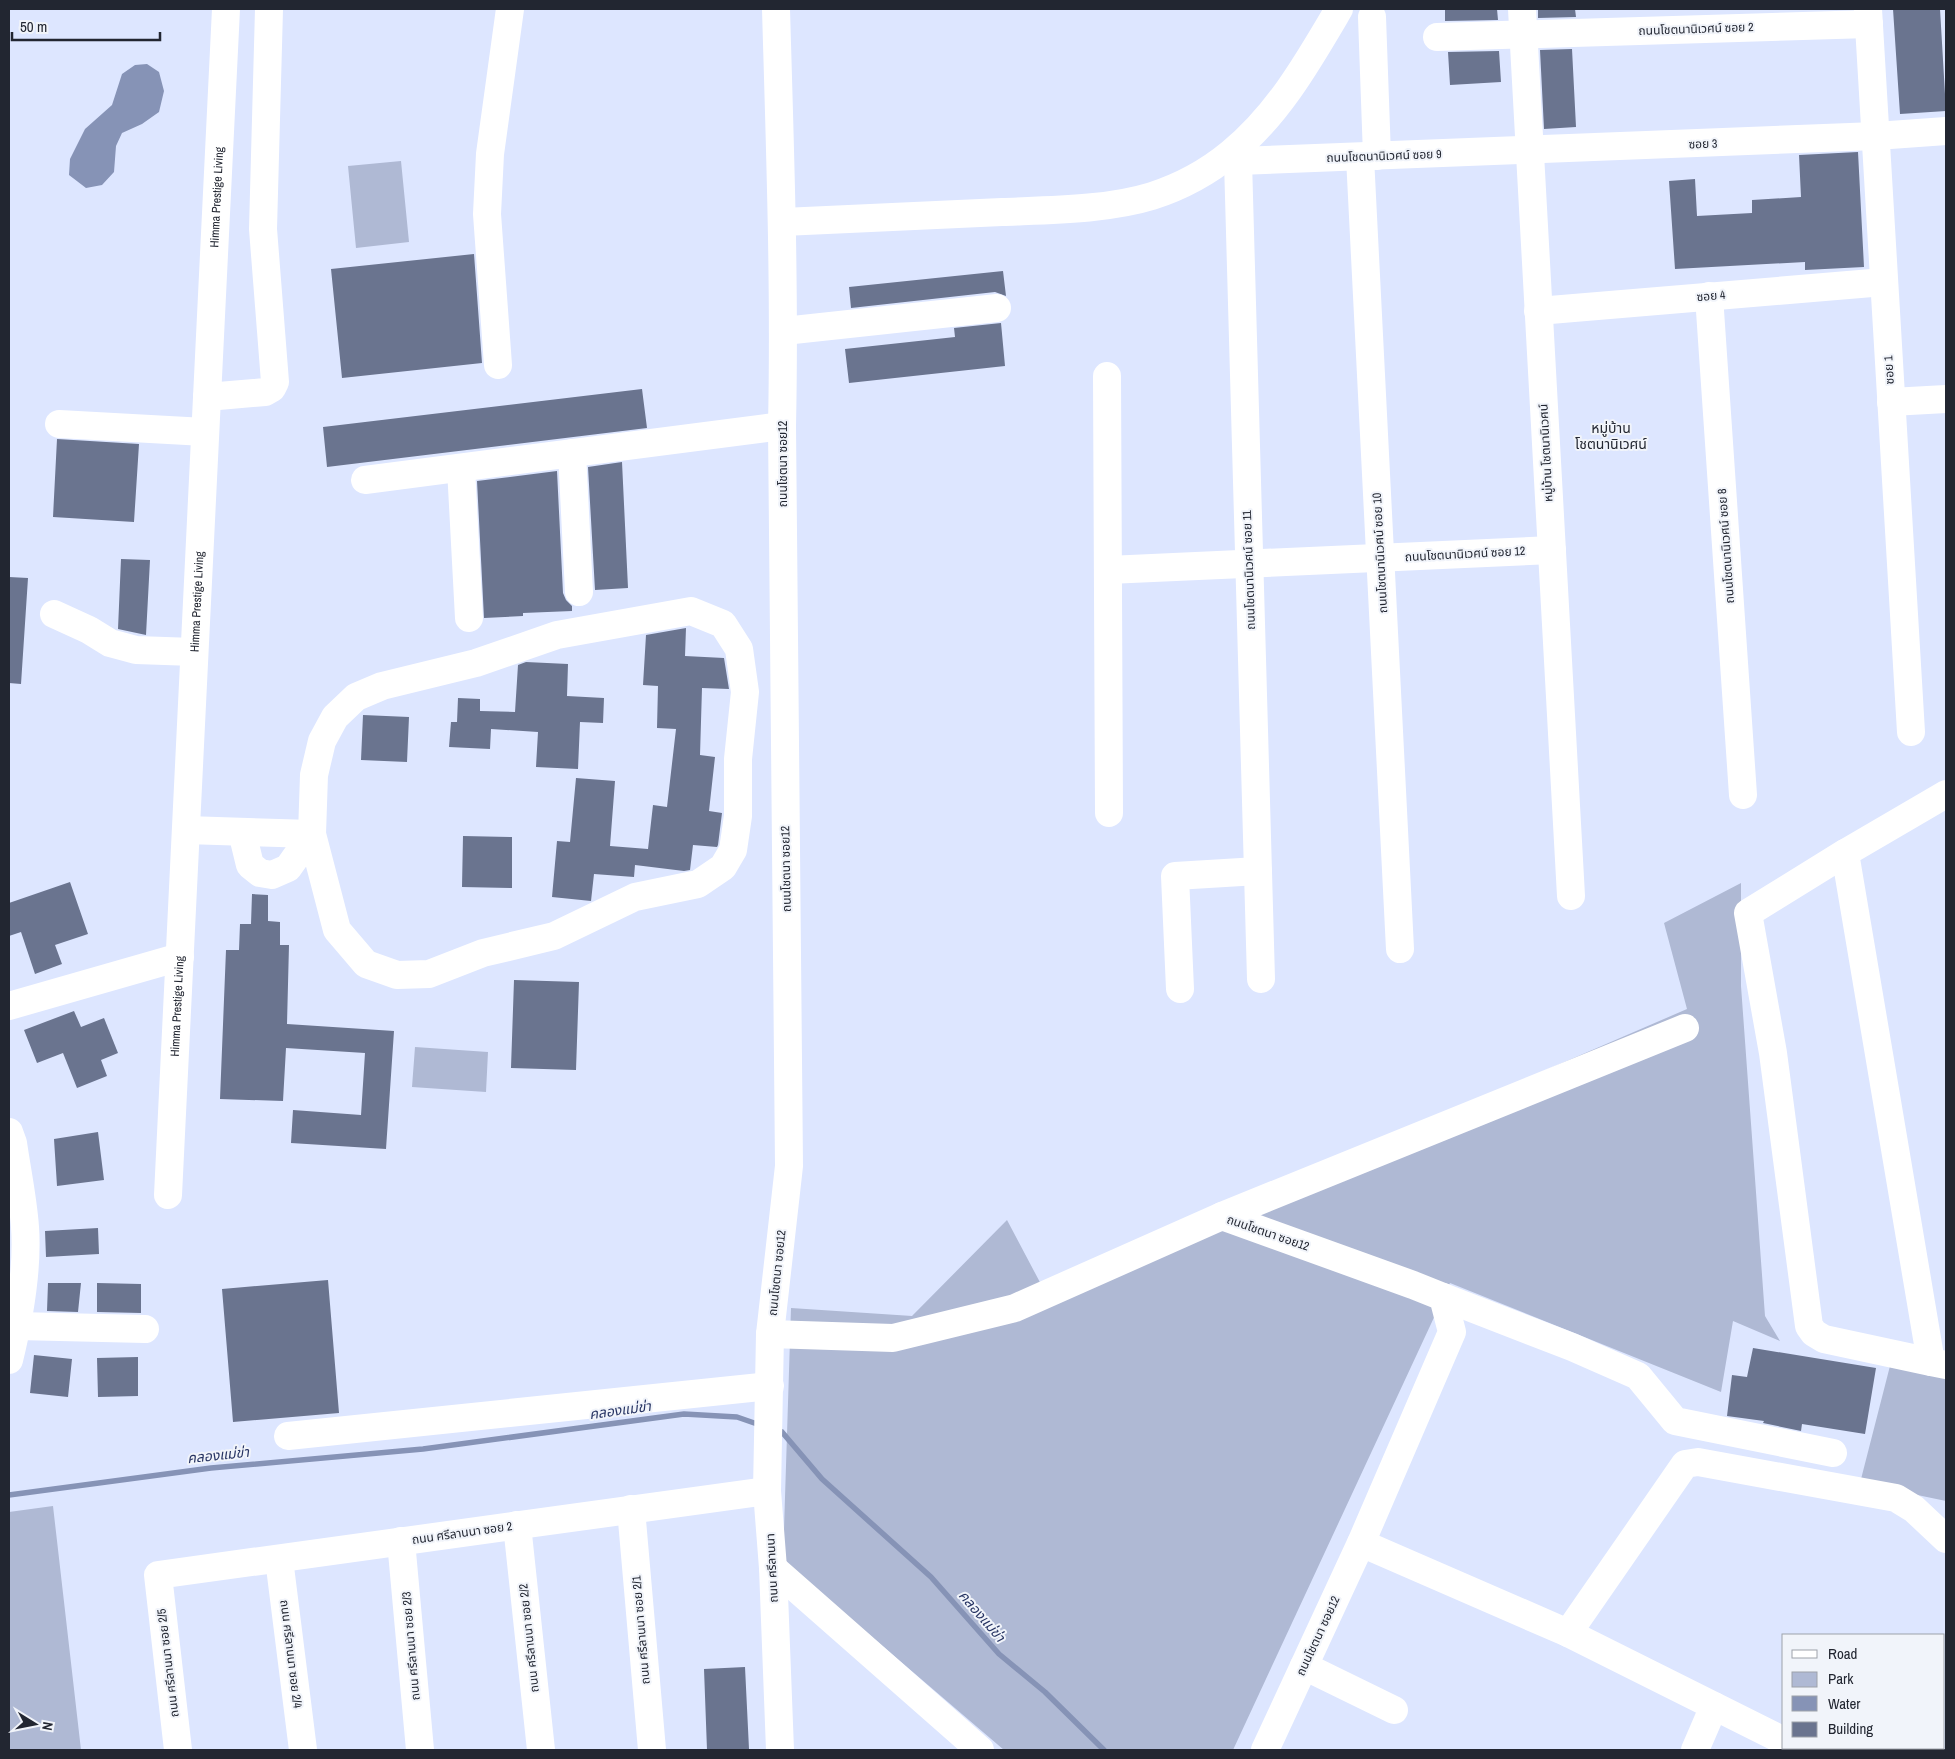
<svg xmlns="http://www.w3.org/2000/svg" width="1955" height="1759" font-family="'Archivo Narrow','Noto Sans Thai',sans-serif">
<style>
.green{fill:#afb9d4}
.water{fill:#8693b6}
.lines{fill:none;stroke-linecap:round;stroke-linejoin:round}
.stream{stroke:#8693b6;stroke-width:5.5}
.building{fill:#6a748f}
.minor{stroke:#fff;stroke-width:28}
.labels{text-anchor:middle;dominant-baseline:central;stroke-width:4;stroke-linejoin:round;paint-order:stroke}
.street-label{font-size:12px;fill:#222631;stroke:#f1f4fa}
.neighbourhood-label{font-size:14px;fill:#222631;stroke:#f1f4fa}
.water-label{font-size:14px;font-style:italic;fill:#263362;stroke:#f1f4fa}
</style>
<rect width="100%" height="100%" fill="#dde6ff"/>
<path class="green" d="M401 161 409 242 356 248 348 166Z
M1741 883V986L1765 1316 1780 1341 1733 1321 1721 1392 1450 1283 1233 1750H1004L783 1561 791 1308 912 1316 1007 1220 1043 1288 1687 1009 1664 923Z
M415 1047 488 1052 486 1092 412 1087Z
M1891 1362 1946 1376V1501L1860 1483Z
M53 1506 81 1750H9V1512Z"/>
<path class="water" d="M147 64 159 72 164 91 159 112 142 124 122 133 116 146 114 172 102 185 86 188 69 175 70 159 85 129 112 105 122 74 135 65Z"/>
<g class="lines">
<path class="stream" d="M775 1430 782 1432 822 1479 931 1577 999 1654 1045 1692 1104 1750
M9 1495 211 1468 423 1449 684 1414 737 1417 760 1425"/>
</g>
<path class="building" d="M1445 9H1497L1498 20 1445 21Z
M1538 9H1575L1576 17 1538 18Z
M1893 9H1940L1946 111 1900 114Z
M1572 49 1576 127 1544 129 1540 50Z
M1499 51 1501 82 1450 85 1448 52Z
M1858 152 1864 267 1805 270V262L1675 269 1669 181 1695 179 1697 216 1752 213V200L1801 197 1799 155Z
M474 254 482 363 342 378 331 269Z
M1003 271 1006 296 995 292 851 308 849 287Z
M1001 323 1005 366 849 383 845 349 955 337 954 328Z
M642 389 647 428 327 467 323 427Z
M57 439 139 444 134 522 53 517Z
M622 462 628 588 595 590 588 467Z
M557 471 563 593 566 600 572 606V611L523 613V616L484 618 477 481Z
M121 559 150 560 146 635 118 629Z
M9 577 28 578 21 684 9 683Z
M686 628 685 656 724 658 729 689 702 688 700 755 715 757 709 811 722 813 718 845 717 847 693 845 690 870 684 871 635 865 634 877 594 874 591 901 552 897 557 841 570 842 576 778 615 781 610 846 648 849 653 805 667 807 676 729 657 728 658 686 643 685 646 635Z
M526 662 568 664 567 696 604 698 603 723 580 722 578 769 536 767 538 732 491 729 490 749 449 747 451 722H457L458 698 480 699V711L515 712 518 665Z
M363 715 409 717 407 762 361 760Z
M463 836 512 837V888L462 887Z
M70 882 88 934 55 945 62 964 35 974 21 932 9 936V903Z
M252 894 268 895V921L280 922V945H289L287 1024 394 1031 386 1149 291 1143 293 1110 361 1115 365 1053 286 1048 283 1101 220 1099 226 950H239L240 924H251Z
M514 980 579 982 576 1070 511 1068Z
M74 1011 81 1027 104 1018 118 1053 101 1060 107 1076 77 1088 63 1053 37 1063 24 1030Z
M98 1132 104 1180 57 1186 54 1139Z
M98 1228 99 1254 46 1257 45 1231Z
M328 1280 339 1413 233 1422 222 1289Z
M48 1283H81L78 1312 47 1311Z
M97 1283 141 1284V1313L97 1312Z
M1753 1348 1876 1368 1865 1434 1802 1424 1801 1431 1763 1423 1764 1421 1727 1416 1732 1375 1747 1377Z
M34 1355 72 1359 68 1397 30 1393Z
M138 1357V1396L98 1397 97 1358Z
M745 1667 749 1749 707 1750 704 1669Z"/>
<g class="lines">
<g class="minor">
<path d="M776 9C780 148 785 287 782 426L789 1166 770 1334 767 1491 773 1568 780 1750"/>
<path d="M1522 9 1571 896"/>
<path d="M1868 9 1911 732"/>
<path d="M1372 17 1377 156"/>
<path d="M1437 37 1869 24"/>
<path d="M1360 157 1400 949"/>
<path d="M783 222C856 218 929 215 1002 212 1049 210 1107 210 1152 196 1180 187 1208 172 1231 153 1278 115 1309 60 1339 9"/>
<path d="M1709 296 1743 795"/>
<path d="M1538 311 1884 282"/>
<path d="M784 331 997 308"/>
<path d="M498 365 487 214 490 154 510 9"/>
<path d="M1107 376 1109 813"/>
<path d="M207 397 265 392 272 388 275 382 263 229 269 9"/>
<path d="M1891 402 1946 399"/>
<path d="M59 424 205 432"/>
<path d="M572 453 579 592"/>
<path d="M461 468 469 618"/>
<path d="M365 480 782 426"/>
<path d="M1108 570 1552 550"/>
<path d="M54 614 89 630 110 643 136 650 194 652"/>
<path d="M1946 794 1845 853 1931 1362 1946 1365"/>
<path d="M186 830 312 834"/>
<path d="M242 832 250 865 260 873 272 875 288 868 312 834 314 775 322 741 335 717 356 697 382 686 476 663 557 635 691 611 723 624 739 649 745 692 738 759V816L733 850 723 867 698 884 635 897 554 936 483 953 429 974 397 975 366 964 337 930 312 834"/>
<path d="M1845 853 1748 913 1773 1053 1809 1326 1814 1333 1824 1339 1931 1362"/>
<path d="M1261 979 1238 161 1876 136 1946 131"/>
<path d="M1180 989 1175 876 1258 871"/>
<path d="M9 1006 180 957"/>
<path d="M9 1132 13 1143C17 1171 23 1199 25 1227 28 1269 19 1319 9 1360"/>
<path id="s1" d="M168 1195 226 9"/>
<path d="M1222 1216 1685 1028"/>
<path d="M1443 1297 1572 1347 1638 1376 1675 1421 1833 1453"/>
<path d="M17 1326 145 1329"/>
<path d="M770 1334 893 1338 1015 1308 1222 1216 1413 1285 1443 1297 1452 1332 1361 1543 1265 1750"/>
<path d="M288 1436 770 1386"/>
<path d="M631 1509 652 1750"/>
<path d="M517 1525 541 1750"/>
<path d="M401 1541 420 1750"/>
<path d="M1361 1543 1568 1633 1784 1741"/>
<path d="M279 1559 303 1750"/>
<path d="M773 1568 980 1750"/>
<path d="M1568 1633 1685 1464 1698 1462 1896 1498 1914 1509 1946 1539"/>
<path d="M1304 1666 1394 1710"/>
<path d="M178 1750 158 1575 767 1491"/>
<path d="M1695 1750 1714 1706"/>
</g>
</g>
<g class="labels">
<g class="street-label">
<text transform="translate(1696 29) rotate(-2)">ถนนโชตนานิเวศน์ ซอย 2</text>
<text transform="translate(1703 144) rotate(-2)">ซอย 3</text>
<text transform="translate(1384 156) rotate(-2)">ถนนโชตนานิเวศน์ ซอย 9</text>
<text stroke="none"><textPath href="#s1" startOffset="999">Himma Prestige Living</textPath></text>
<text transform="translate(1711 296) rotate(-5)">ซอย 4</text>
<text transform="translate(1889 370) rotate(-93)">ซอย 1</text>
<text transform="translate(1546 453) rotate(-93)">หมู่บ้าน โชตนานิเวศน์</text>
<text transform="translate(783 464) rotate(-90)">ถนนโชตนา ซอย12</text>
<text transform="translate(1726 546) rotate(-94)">ถนนโชตนานิเวศน์ ซอย 8</text>
<text transform="translate(1380 553) rotate(-93)">ถนนโชตนานิเวศน์ ซอย 10</text>
<text transform="translate(1465 554) rotate(-3)">ถนนโชตนานิเวศน์ ซอย 12</text>
<text transform="translate(1249 570) rotate(-92)">ถนนโชตนานิเวศน์ ซอย 11</text>
<text stroke="none"><textPath href="#s1" startOffset="594">Himma Prestige Living</textPath></text>
<text transform="translate(786 869) rotate(-91)">ถนนโชตนา ซอย12</text>
<text stroke="none"><textPath href="#s1" startOffset="189">Himma Prestige Living</textPath></text>
<text transform="translate(1268 1233) rotate(19)">ถนนโชตนา ซอย12</text>
<text transform="translate(777 1273) rotate(-84)">ถนนโชตนา ซอย12</text>
<text transform="translate(462 1533) rotate(-8)">ถนน ศรีลานนา ซอย 2</text>
<text transform="translate(772 1568) rotate(-93)">ถนน ศรีลานนา</text>
<text transform="translate(641 1630) rotate(-95)">ถนน ศรีลานนา ซอย 2/1</text>
<text transform="translate(1318 1636) rotate(-65)">ถนนโชตนา ซอย12</text>
<text transform="translate(529 1638) rotate(-96)">ถนน ศรีลานนา ซอย 2/2</text>
<text transform="translate(411 1646) rotate(-95)">ถนน ศรีลานนา ซอย 2/3</text>
<text transform="translate(291 1654) rotate(83)">ถนน ศรีลานนา ซอย 2/4</text>
<text transform="translate(168 1663) rotate(-97)">ถนน ศรีลานนา ซอย 2/5</text>
</g>
<g class="neighbourhood-label">
<text x="1611" y="428">หมู่บ้าน<tspan x="1611" dy="16">โชตนานิเวศน์</tspan></text>
</g>
<g class="water-label">
<text transform="translate(620 1410) rotate(-8)">คลองแม่ข่า</text>
<text transform="translate(218 1455) rotate(-6)">คลองแม่ข่า</text>
<text transform="translate(982 1616) rotate(49)">คลองแม่ข่า</text>
</g>
</g>
<rect width="1955" height="1759" fill="none" stroke="#222631" stroke-width="20"/>
<rect x="1782" y="1634" width="162" height="115" fill="#f1f4fa" stroke="#9ea2aa"/>
<rect x="1792" y="1650" width="25" height="8" fill="#ffffff" stroke="#9ea2aa"/>
<text x="1828" y="1659" font-size="15" fill="#222631">Road</text>
<rect x="1792" y="1672" width="25" height="15" fill="#afb9d4" stroke="#9ea2aa"/>
<text x="1828" y="1684" font-size="15" fill="#222631">Park</text>
<rect x="1792" y="1696" width="25" height="15" fill="#8693b6" stroke="#9ea2aa"/>
<text x="1828" y="1709" font-size="15" fill="#222631">Water</text>
<rect x="1792" y="1722" width="25" height="15" fill="#6a748f" stroke="#9ea2aa"/>
<text x="1828" y="1734" font-size="15" fill="#222631">Building</text>
<g transform="translate(35 1724) rotate(100)" stroke="#f1f4fa" stroke-width="4" paint-order="stroke">
<path d="M0-4L9 19L0 12L-9 19Z" fill="#222631"/>
<text y="-8" font-size="14" font-weight="bold" text-anchor="middle" fill="#222631">N</text>
</g>
<path d="M12 32v8h148v-8" fill="none" stroke="#222631" stroke-width="2.5"/>
<text x="20" y="32" font-size="15" fill="#222631" stroke="#f1f4fa" stroke-width="4" paint-order="stroke">50 m</text>
</svg>
